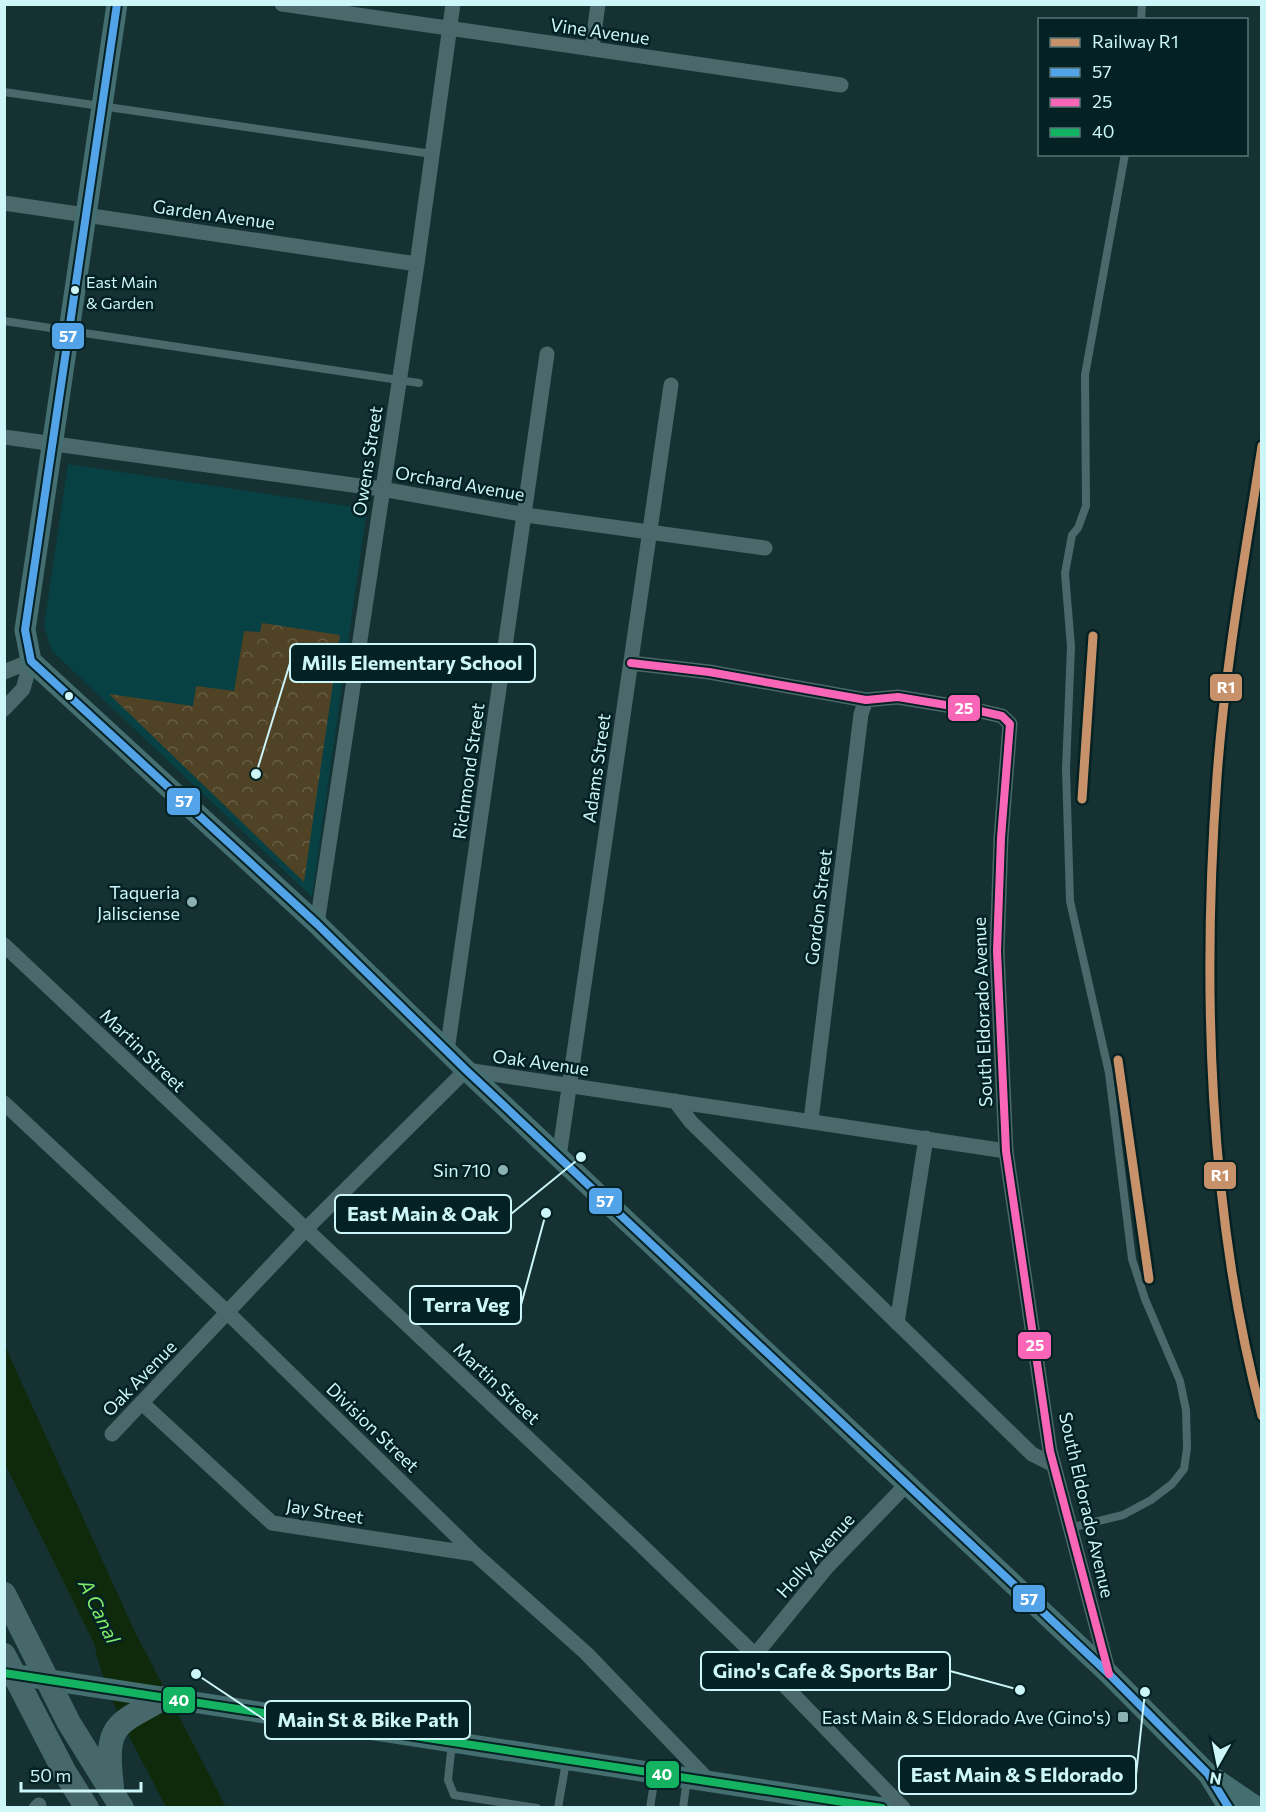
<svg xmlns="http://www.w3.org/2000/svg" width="1266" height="1812" font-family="Commissioner,sans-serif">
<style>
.built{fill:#074144}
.park{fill:url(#park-crowns)}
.water{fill:#0e2a0b}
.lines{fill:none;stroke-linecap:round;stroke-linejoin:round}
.lane{stroke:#4b686a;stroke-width:8}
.street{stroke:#4b686a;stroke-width:15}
.secondary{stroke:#446e70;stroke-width:21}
.primary{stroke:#47686b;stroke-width:24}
.rail-casing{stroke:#4c6768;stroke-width:7}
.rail{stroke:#042123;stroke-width:4.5;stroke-dasharray:14;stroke-linecap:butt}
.bus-1-casing{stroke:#042123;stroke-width:12}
.bus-2-casing{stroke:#042123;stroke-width:12}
.bus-3-casing{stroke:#042123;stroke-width:12}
.bus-1{stroke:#53a3e8;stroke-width:8}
.bus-2{stroke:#fa66b7;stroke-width:8}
.bus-3{stroke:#13b361;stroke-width:8}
.rail-1-casing{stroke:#042123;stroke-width:14}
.rail-1{stroke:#c7916a;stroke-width:9}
.bus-dot{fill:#ccf6f8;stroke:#042123;stroke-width:2}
.poi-dot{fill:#8cb1b3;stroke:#042123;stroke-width:2}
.labels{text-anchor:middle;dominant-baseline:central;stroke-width:5;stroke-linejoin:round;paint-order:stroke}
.bus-label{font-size:16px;fill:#ccf6f8;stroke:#042123;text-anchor:start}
.street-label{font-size:18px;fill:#ccf6f8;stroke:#042123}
.poi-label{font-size:18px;fill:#ccf6f8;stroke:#042123;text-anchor:end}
.water-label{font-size:20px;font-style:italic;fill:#7deb68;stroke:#042123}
.leader{fill:none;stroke:#ccf6f8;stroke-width:2}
.callout-dot{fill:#ccf6f8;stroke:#042123;stroke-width:2}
.callout{fill:#042123;stroke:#ccf6f8;stroke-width:2}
.callout-label{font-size:20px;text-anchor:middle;font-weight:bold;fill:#ccf6f8}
.line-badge{stroke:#042123;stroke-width:2}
.badge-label{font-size:16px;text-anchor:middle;font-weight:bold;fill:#fff}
</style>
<defs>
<pattern id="park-crowns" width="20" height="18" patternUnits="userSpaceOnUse" patternTransform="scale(1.5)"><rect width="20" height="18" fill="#504224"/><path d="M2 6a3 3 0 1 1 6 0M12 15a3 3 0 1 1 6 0" fill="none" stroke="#685e45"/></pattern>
</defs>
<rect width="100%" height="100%" fill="#153132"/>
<path class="built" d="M68 464 367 509 312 897 52 651 44 626Z"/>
<path class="park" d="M262 623 340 635 304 882 109 694 193 706 196 686 234 691 244 631 260 632Z"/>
<path class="water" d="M4 1344 134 1630 226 1807H166C141 1757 105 1699 94 1643L5 1464Z"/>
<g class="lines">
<path class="lane" d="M1141 20 1142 4
M4 92 432 154
M4 321 419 383
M1070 1528 1123 1515 1151 1500 1172 1484 1184 1469 1187 1448 1186 1410 1180 1381 1145 1299 1132 1259 1109 1073 1070 901 1066 769 1071 647 1065 573 1072 535 1078 528 1086 506 1085 375 1125 154
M452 1743 448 1780 454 1795 537 1808
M558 1808 566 1762
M650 1808 655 1776
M683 1808 687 1779"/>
<path class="street" d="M282 4 841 85
M592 49 598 4
M4 203 417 264
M4 437 382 489 526 515 765 548
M631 663 709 672 866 700 898 697 976 710 1002 716 1010 724 1001 838 997 951 1006 1151 1050 1451 1109 1674
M4 672 31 661
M4 709 23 689 31 661
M317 924 417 264 453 4
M4 945 637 1541 755 1655 903 1808
M447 1051 547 354
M675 1101 691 1122 1032 1454 1054 1465
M4 1103 228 1313 475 1554 586 1653 711 1783
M811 1120 861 714 866 700
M559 1157 671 385
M897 1323 926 1138
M142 1403 272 1523 475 1554
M112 1434 305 1230 466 1070 1006 1151
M755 1655 827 1567 907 1484
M36 1808 39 1805"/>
<path class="secondary" d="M117 4 25 630 31 661 317 924 466 1070 1109 1674 1208 1774 1229 1808
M4 1673 882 1808
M1214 1778 1258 1808"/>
<path class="primary" d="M4 1594 69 1723 122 1808
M4 1655 64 1771 87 1808
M112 1787C105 1725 113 1726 164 1698"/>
<defs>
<path id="rail" d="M1262 446C1245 556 1225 666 1217 777 1202 983 1208 1215 1262 1416
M1082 799 1093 636
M1118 1060 1149 1279"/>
</defs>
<use href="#rail" class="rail-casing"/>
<use href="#rail" class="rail"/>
<defs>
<path id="bus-1" d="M117 4 25 630 31 661 317 924 466 1070 1109 1674 1208 1774 1229 1808"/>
<path id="bus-2" d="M631 663 709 672 866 700 898 697 976 710 1002 716 1010 724 1001 838 997 951 1006 1151 1050 1451 1109 1674"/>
<path id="bus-3" d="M4 1673 882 1808"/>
</defs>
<use href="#bus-1" class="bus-1-casing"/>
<use href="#bus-2" class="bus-2-casing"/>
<use href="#bus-3" class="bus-3-casing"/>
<use href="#bus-1" class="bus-1"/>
<use href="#bus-2" class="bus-2"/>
<use href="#bus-3" class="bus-3"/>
<defs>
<path id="rail-1" d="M1262 446C1245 556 1225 666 1217 777 1202 983 1208 1215 1262 1416
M1082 799 1093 636
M1118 1060 1149 1279"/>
</defs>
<use href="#rail-1" class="rail-1-casing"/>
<use href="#rail-1" class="rail-1"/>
</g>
<g class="bus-dot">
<circle cx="75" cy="290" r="5"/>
<circle cx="69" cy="696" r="5"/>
</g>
<g class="poi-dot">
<circle cx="192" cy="902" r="6"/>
<circle cx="503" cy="1170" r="6"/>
<rect x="1117" y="1711" width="12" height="12" rx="3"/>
</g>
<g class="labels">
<g class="bus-label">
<text x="86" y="281">East Main<tspan x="86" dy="21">&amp; Garden</tspan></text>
</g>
<g class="street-label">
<text transform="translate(600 31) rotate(8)">Vine Avenue</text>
<text transform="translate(214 214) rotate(8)">Garden Avenue</text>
<text transform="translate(367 461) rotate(-81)">Owens Street</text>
<text transform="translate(460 483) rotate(10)">Orchard Avenue</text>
<text transform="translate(596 768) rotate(-82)">Adams Street</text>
<text transform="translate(468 771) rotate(-82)">Richmond Street</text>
<text transform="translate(818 907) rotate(-83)">Gordon Street</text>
<text transform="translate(982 1012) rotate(-92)">South Eldorado Avenue</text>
<text transform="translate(143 1050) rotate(44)">Martin Street</text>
<text transform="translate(541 1062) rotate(8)">Oak Avenue</text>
<text transform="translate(139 1378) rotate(-46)">Oak Avenue</text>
<text transform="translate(497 1383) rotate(43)">Martin Street</text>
<text transform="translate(373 1427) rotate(44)">Division Street</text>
<text transform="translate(1087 1505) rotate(77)">South Eldorado Avenue</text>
<text transform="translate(325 1511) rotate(9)">Jay Street</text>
<text transform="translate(815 1555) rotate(-48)">Holly Avenue</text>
</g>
<g class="poi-label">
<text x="180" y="892">Taqueria<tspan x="180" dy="21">Jalisciense</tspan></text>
<text x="491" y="1170">Sin 710</text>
<text x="1111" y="1717">East Main &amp; S Eldorado Ave (Gino's)</text>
</g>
<g class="water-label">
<text transform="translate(100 1611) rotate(64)">A Canal</text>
</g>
</g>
<path class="leader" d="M256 774L290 663M581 1157L511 1214M546 1213L521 1305M1020 1690L950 1671M196 1674L265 1720M1145 1692L1136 1775"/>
<g class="callout-dot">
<circle cx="256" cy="774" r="6"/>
<circle cx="581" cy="1157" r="6"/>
<circle cx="546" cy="1213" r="6"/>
<circle cx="1020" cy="1690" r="6"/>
<circle cx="196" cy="1674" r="6"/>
<circle cx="1145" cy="1692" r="6"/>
</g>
<g class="callout">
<rect x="290" y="644" width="245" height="38" rx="6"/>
<rect x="335" y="1195" width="176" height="38" rx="6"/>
<rect x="410" y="1286" width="111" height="38" rx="6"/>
<rect x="701" y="1652" width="249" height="38" rx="6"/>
<rect x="265" y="1701" width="205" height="38" rx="6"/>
<rect x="899" y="1756" width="237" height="38" rx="6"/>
</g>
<g class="callout-label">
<text x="412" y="670">Mills Elementary School</text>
<text x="423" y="1221">East Main &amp; Oak</text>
<text x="466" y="1312">Terra Veg</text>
<text x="825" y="1678">Gino's Cafe &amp; Sports Bar</text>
<text x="368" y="1727">Main St &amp; Bike Path</text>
<text x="1017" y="1782">East Main &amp; S Eldorado</text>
</g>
<g class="line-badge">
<rect x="51" y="322" width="34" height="28" rx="6" fill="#53a3e8"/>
<rect x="1209" y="673" width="34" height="29" rx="6" fill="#c7916a"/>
<rect x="947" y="694" width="34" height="28" rx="6" fill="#fa66b7"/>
<rect x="166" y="787" width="35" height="29" rx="6" fill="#53a3e8"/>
<rect x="1203" y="1161" width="34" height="29" rx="6" fill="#c7916a"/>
<rect x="588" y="1187" width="35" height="28" rx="6" fill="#53a3e8"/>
<rect x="1017" y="1331" width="35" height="29" rx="6" fill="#fa66b7"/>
<rect x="1012" y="1584" width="34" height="29" rx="6" fill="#53a3e8"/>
<rect x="162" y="1686" width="34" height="28" rx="6" fill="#13b361"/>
<rect x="645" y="1760" width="35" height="29" rx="6" fill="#13b361"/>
</g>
<g class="badge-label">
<text x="68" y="342">57</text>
<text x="1226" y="693">R1</text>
<text x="964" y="714">25</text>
<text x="184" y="807">57</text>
<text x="1220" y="1181">R1</text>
<text x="605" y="1207">57</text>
<text x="1035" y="1351">25</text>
<text x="1029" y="1605">57</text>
<text x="179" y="1706">40</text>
<text x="662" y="1780">40</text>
</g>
<rect width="1266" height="1812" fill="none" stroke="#ccf6f8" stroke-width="12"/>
<rect x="1038" y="18" width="210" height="138" fill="#042123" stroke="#547678" stroke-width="1.5"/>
<rect x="1050" y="38" width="30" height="9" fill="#c7916a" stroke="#547678" stroke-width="1.5"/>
<text x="1092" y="48" font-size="18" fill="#ccf6f8">Railway R1</text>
<rect x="1050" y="68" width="30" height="9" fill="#53a3e8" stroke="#547678" stroke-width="1.5"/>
<text x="1092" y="78" font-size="18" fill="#ccf6f8">57</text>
<rect x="1050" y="98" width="30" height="9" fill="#fa66b7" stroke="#547678" stroke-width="1.5"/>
<text x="1092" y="108" font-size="18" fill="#ccf6f8">25</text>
<rect x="1050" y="128" width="30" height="9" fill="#13b361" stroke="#547678" stroke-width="1.5"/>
<text x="1092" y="138" font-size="18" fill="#ccf6f8">40</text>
<g transform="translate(1218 1764) rotate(189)" stroke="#042123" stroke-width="4.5" paint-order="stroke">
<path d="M0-4.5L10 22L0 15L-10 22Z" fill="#ccf6f8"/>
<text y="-9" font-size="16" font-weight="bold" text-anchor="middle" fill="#ccf6f8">N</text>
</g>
<path d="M21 1782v9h120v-9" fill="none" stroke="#ccf6f8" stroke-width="3"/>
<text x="30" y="1782" font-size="18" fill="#ccf6f8" stroke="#042123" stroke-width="4.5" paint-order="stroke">50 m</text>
</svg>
